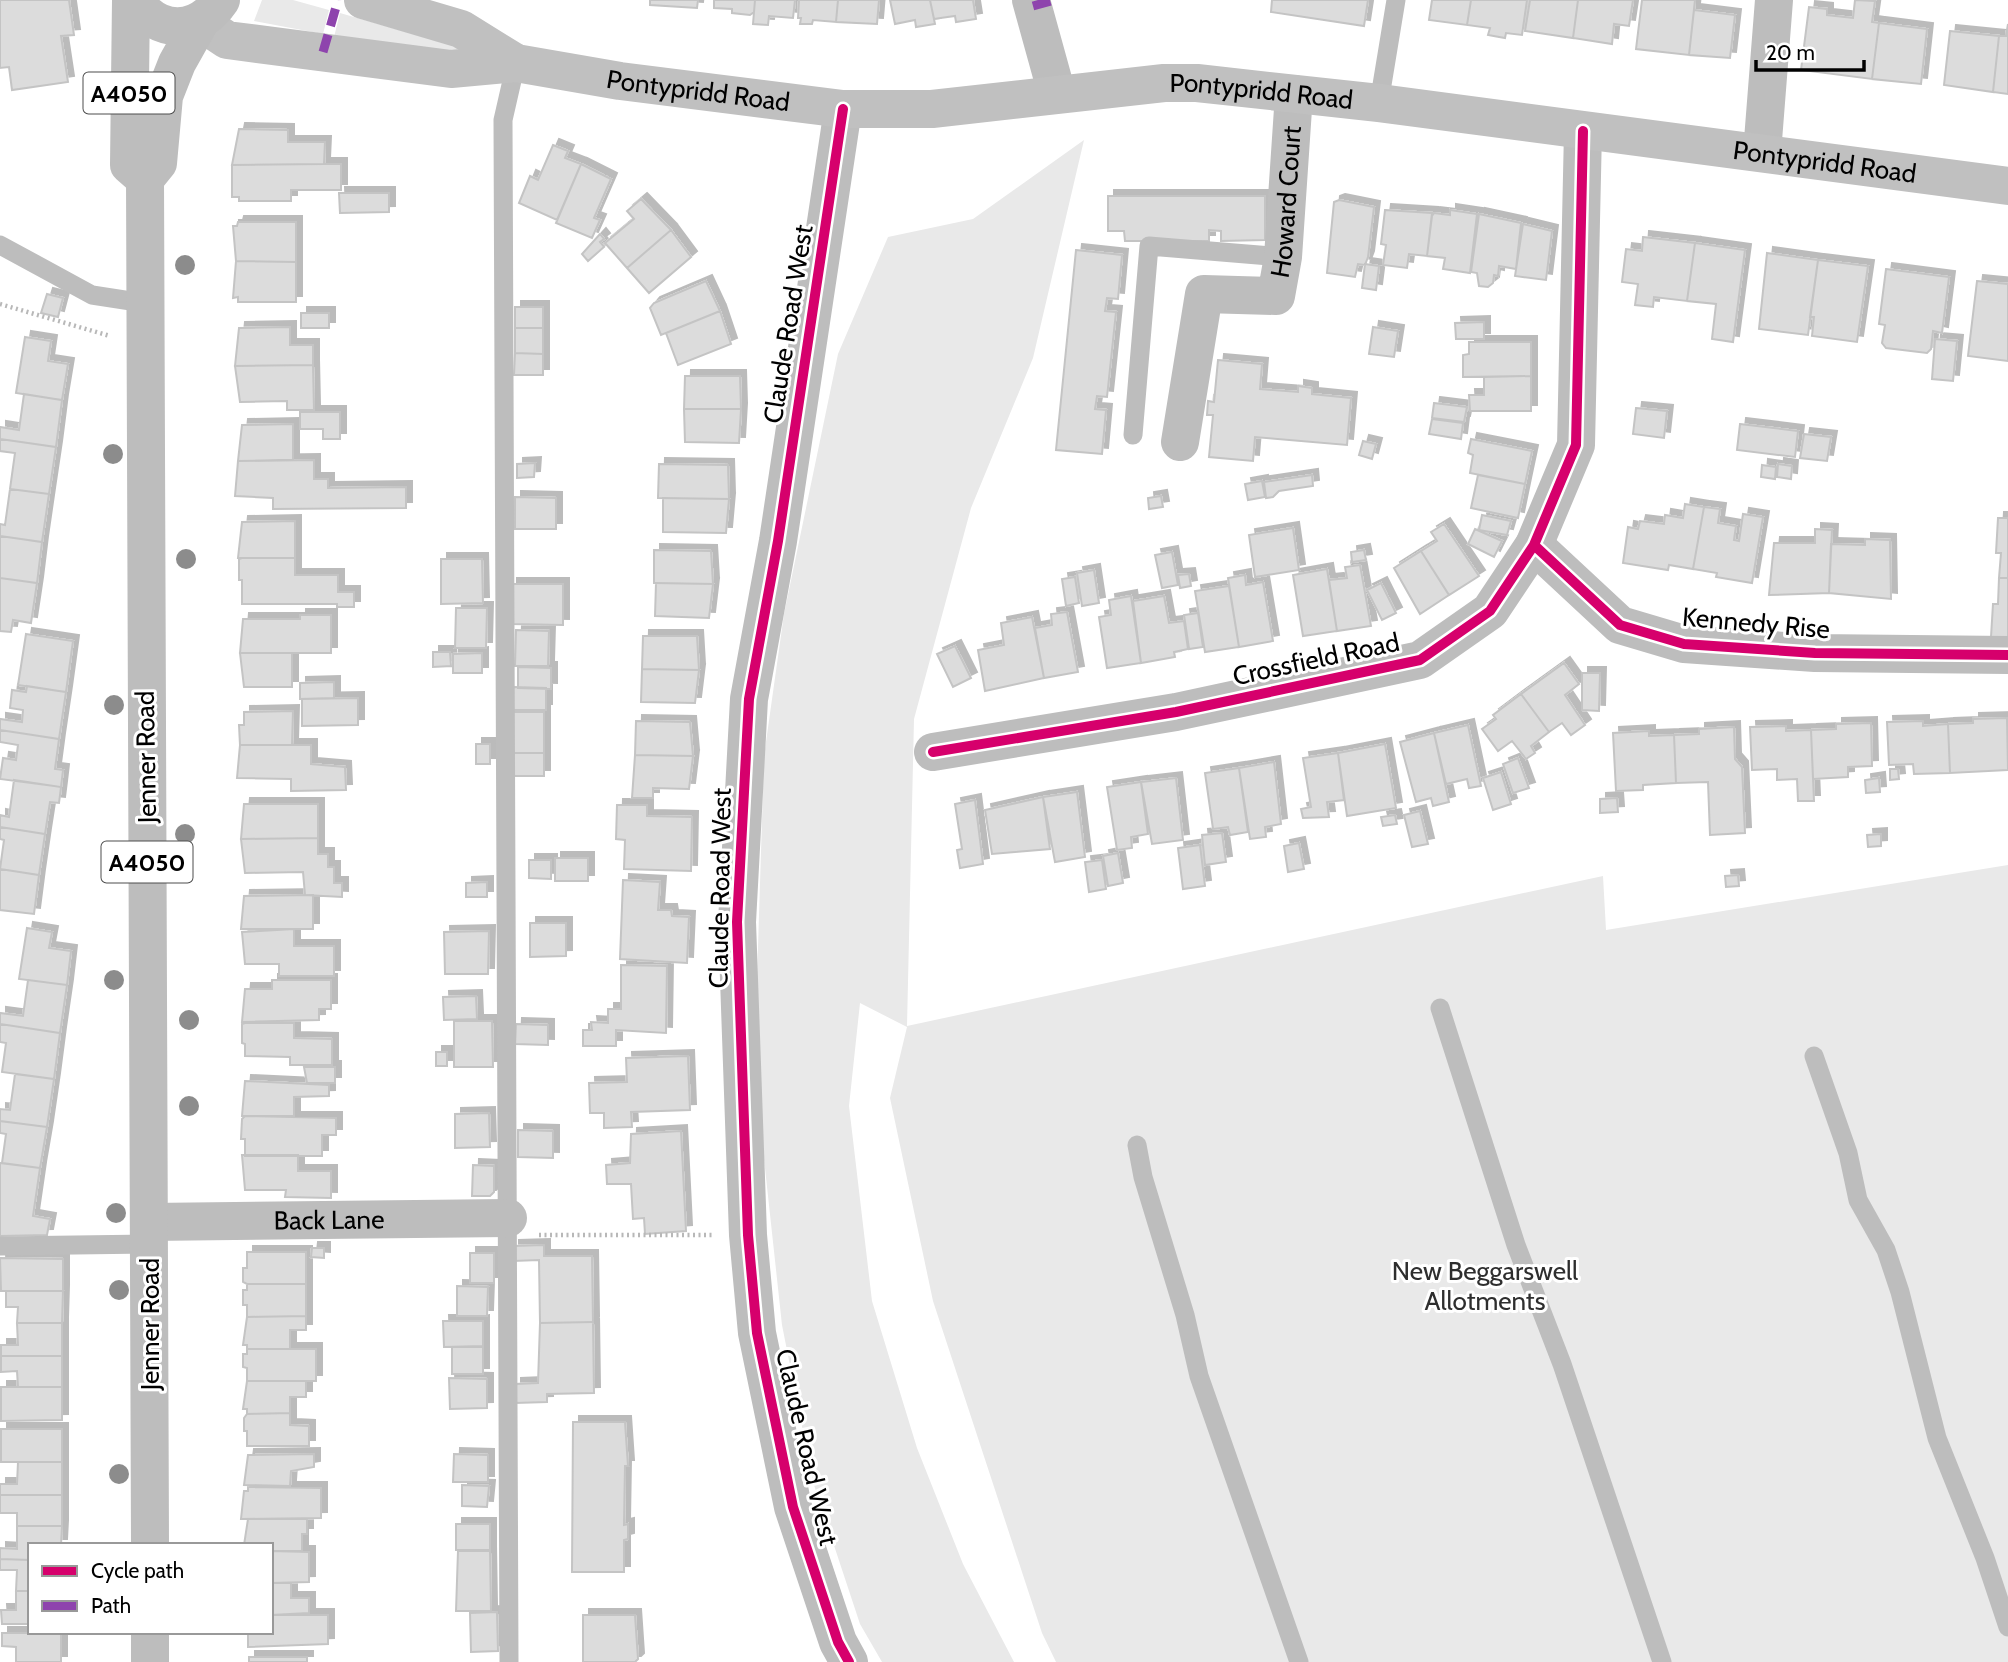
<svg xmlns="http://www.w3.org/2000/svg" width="2008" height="1662" font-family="Cabin,sans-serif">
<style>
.green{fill:#e9e9e9}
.building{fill:#dcdcdc;stroke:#c4c4c4;stroke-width:2;filter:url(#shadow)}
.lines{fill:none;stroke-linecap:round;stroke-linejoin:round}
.path{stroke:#b8b8b8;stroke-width:4.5;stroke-dasharray:2 3.5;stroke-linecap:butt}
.service{stroke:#bdbdbd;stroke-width:19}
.minor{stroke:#bdbdbd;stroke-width:38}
.secondary{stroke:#c0c0c0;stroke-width:38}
.primary{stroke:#bdbdbd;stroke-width:38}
.quiet{stroke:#8e44ad;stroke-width:9;stroke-dasharray:18 9;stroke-linecap:butt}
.cycleway-casing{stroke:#fff;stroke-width:15}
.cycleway{stroke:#d6006c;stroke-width:10}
.tree{fill:#8c8c8c}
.labels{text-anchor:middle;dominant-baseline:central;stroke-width:6;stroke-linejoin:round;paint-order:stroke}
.shield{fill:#fff;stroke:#4c4c4c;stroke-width:2}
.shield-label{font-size:24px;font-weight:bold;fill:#000}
.street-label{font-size:26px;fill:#000;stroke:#fff}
.park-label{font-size:26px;fill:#2e2e2e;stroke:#fff}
</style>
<defs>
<filter id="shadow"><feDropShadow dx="6" dy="-6" stdDeviation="0" flood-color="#0004"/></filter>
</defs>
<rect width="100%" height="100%" fill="#fff"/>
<path class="green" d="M262 0H293L329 10 323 34 254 21Z
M340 13 458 47 455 58 334 37Z
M1084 140 1033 358 971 508 914 719 907 1026 1603 876 1606 930 2008 865V1662H1056L1042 1633 933 1301 890 1098 907 1027 860 1003 849 1106 872 1301 917 1448 963 1564 1014 1662H882L860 1624 813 1482 782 1325 764 1159 756 1011 764 756 784 614 838 354 888 237 973 219Z"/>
<path class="building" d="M0 0H69L74 35 61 36 68 82 12 90 9 67 0 68Z
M650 0H698L697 8 650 5Z
M714 0H755L754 12 750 15 732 13V9L714 8Z
M755 0H795L793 18 769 16 768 25 753 24Z
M799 0H838L836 22 813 20 812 24H800L801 18H798Z
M838 0H879L877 24 836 22Z
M890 0H930L935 24 916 27 915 20 895 24Z
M930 0H973L976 19 956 22 955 16 934 19Z
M1272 0H1368L1364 26 1271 12Z
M1432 0H1471L1467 25 1429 20Z
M1471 0H1527L1522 35 1506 33 1505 38 1488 35 1490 28 1467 25Z
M1530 0H1578L1573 38 1525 31Z
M1578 0H1633L1629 26 1614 24 1612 44 1573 38Z
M1642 0H1695L1689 55 1636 49Z
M1855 0 1875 1 1872 22 1879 23 1872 79 1801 70 1809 7 1827 9V15L1853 18Z
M1694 10 1735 15 1730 58 1689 55Z
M1879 23 1927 29 1921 84 1872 79Z
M2008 24V94L1993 92 1999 36H2006Z
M1950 31 1999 36 1993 92 1944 85Z
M239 129 288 130V142H325L324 164 232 165Z
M553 145 568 151 565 158 581 164 557 220 519 203 530 176 538 180Z
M324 164H341V190H291V201H239V197H232V165Z
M581 164 611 179 594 218 600 220 592 238 556 223Z
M339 193H389V212L340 213Z
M1108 196H1265V240L1221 241V231L1209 230V241H1125L1124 231H1108Z
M641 199 671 230 627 268 605 243 634 219 627 211Z
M1339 200 1374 207 1368 257 1365 265 1358 264 1355 277 1327 273 1334 202Z
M1385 210 1432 213 1427 256 1409 254 1407 268 1383 265 1386 245 1381 244Z
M1450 210 1477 214 1470 273 1443 269 1445 258 1427 256 1432 216 1434 213 1450 215Z
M1479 214 1521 223 1516 269 1499 266 1498 276 1494 275 1493 283 1488 287 1479 286 1477 273 1471 272Z
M238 222H296V262L236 261 233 226H237Z
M1523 224 1552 231 1546 280 1515 276Z
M671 230 691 257 649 293 627 268Z
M600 234 604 239 600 242 604 247 588 261 582 254Z
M1643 237 1695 243 1687 301 1654 297 1653 307 1635 305 1638 284 1622 282 1626 249 1642 251Z
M1695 243 1745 250 1733 342 1712 339 1716 304 1687 301Z
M1076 250 1122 255 1118 299 1107 298 1105 311 1116 312 1107 397 1097 396 1095 409 1106 410 1102 454 1056 450Z
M1767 253 1818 260 1808 335 1759 329Z
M1818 260 1868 266 1857 342 1812 336 1814 317H1810Z
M236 261 296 262V302H238V297L233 298Z
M1365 264 1379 266 1376 290 1362 288Z
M1886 269 1949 277 1942 333 1933 331 1931 349 1927 353 1886 348 1882 343 1885 325 1879 324Z
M706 281 720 311 661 335 650 308 654 303Z
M1977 281 2008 284V361L1968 356Z
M47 294 63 298 58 317 41 313Z
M515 307H543V328H515Z
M720 311 731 344 678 365 666 333Z
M301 313H329V328H301Z
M1484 322V339H1456L1455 323Z
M290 327V345H313V365L235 366 239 328Z
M1373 327 1398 331 1394 357 1369 354Z
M515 328H543V354L515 353Z
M25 337 51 341 48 361 68 364 62 400 16 393Z
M1935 339 1957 341 1953 381 1932 379Z
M1469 342H1531V376L1463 377V355L1469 354Z
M515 353 543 354V375H514Z
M1218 360 1262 364 1260 389 1298 392V386L1312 388V394L1351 398 1347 445 1255 437 1253 461 1209 457 1213 415H1207L1208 401 1214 402Z
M313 365 314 410H287V401L240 402 235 366Z
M685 376H740L741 409H684Z
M1531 376V411H1470L1469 395H1484V377Z
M24 394 62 400 56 447 0 439V427L19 430Z
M1434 403 1467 407 1464 422 1432 418Z
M1636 408 1667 411 1664 438 1633 434Z
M684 409H741L739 443 685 442Z
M300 412H340V439H323V429H300Z
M1432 419 1463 423 1461 439 1429 434Z
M293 424V460L238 461 242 425Z
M1740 424 1798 431 1795 457 1737 450Z
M1804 434 1831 437 1827 461 1800 458Z
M0 439 56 447 49 494 10 489 15 453 0 451Z
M1471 439 1532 451 1525 484 1470 473 1473 455 1468 453Z
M1363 441 1376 444 1372 459 1359 455Z
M314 460V479H328V488L406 487V508L273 509V498L235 496 238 461Z
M535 463 534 477 517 478V464Z
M659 464 728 465 729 499 658 498Z
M1778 464 1792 466 1791 479 1777 477Z
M1762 465 1776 467 1775 479 1761 477Z
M1312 475 1313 486 1279 491 1273 497 1266 498 1264 482Z
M1478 475 1525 484 1518 518 1471 508Z
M1262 481 1265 497 1248 500 1245 484Z
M10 489 49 494 42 542 0 536V524L5 525Z
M1161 496 1163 507 1149 509 1148 498Z
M515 497 556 498V529H515Z
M663 498 729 499 726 533 663 532Z
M1685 504 1704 507 1693 569 1669 565 1668 570 1623 563 1628 527 1638 529 1640 521 1664 524 1665 515 1683 518Z
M1704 507 1720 509 1718 523 1736 526 1734 540 1739 541 1743 514 1763 517 1752 583 1716 577 1717 573 1693 569Z
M1482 515 1511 521 1507 535 1479 530Z
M1998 518H2008V578H1999L2001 553H1996Z
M295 521V558H238L242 522Z
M1444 524 1479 576 1449 595 1421 551 1437 541 1431 532Z
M1293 528 1299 570 1255 577 1249 535Z
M1475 529 1502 541 1494 557 1468 544Z
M1815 529 1832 530 1829 593 1769 595 1774 543H1815Z
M0 536 42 542 37 583 0 578Z
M1865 539 1890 540 1891 599 1829 593 1831 544 1865 545Z
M654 550 711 551 713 584 654 583Z
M1364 550 1366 560 1352 562 1351 552Z
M1421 551 1449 595 1420 614 1394 568Z
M1172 552 1178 585 1162 588 1155 555Z
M242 558H295V575H338V592H354V607H337V604H242V580H239V559Z
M441 559H482L483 603 441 604Z
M1360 565 1371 626 1337 631 1329 580 1347 578 1345 567Z
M1327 569 1337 631 1303 636 1293 575Z
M1094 570 1099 603 1082 606 1077 573Z
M1189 574 1191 586 1180 588 1178 575Z
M1245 575 1246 585 1263 582 1273 641 1239 647 1228 578Z
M1075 577 1079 603 1066 606 1062 579Z
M0 578 37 583 31 623 13 620 11 632 0 631Z
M1999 578H2008V638L1991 637 1993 604H1998Z
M656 583 713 584 709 618 655 616Z
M1381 583 1396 613 1382 620 1367 590Z
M511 584H563V625L511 624Z
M1229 586 1239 647 1205 652 1195 591Z
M1131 596 1141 663 1107 668 1099 617 1111 615 1109 600Z
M1164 596 1169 623 1184 621 1188 649 1174 652 1175 657 1141 663 1133 601Z
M456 608H487L486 648H455Z
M1067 612 1078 672 1044 678 1035 628 1052 625 1051 614Z
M1198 613 1203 647 1189 649 1184 615Z
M300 615H331V653H240L243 619H300Z
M1032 617 1044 678 985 691 978 650 1004 645 1001 623Z
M516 630 549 631 548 666H515Z
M26 634 73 641 66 692 18 685Z
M643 636H697L699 670 642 669Z
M955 646 971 678 953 687 937 654Z
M433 652H450L451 666 433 667Z
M240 653H292V687H244Z
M482 653V673H453V654Z
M1564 663 1579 684 1565 695 1585 725 1571 735 1562 723 1549 732 1521 694Z
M518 667 551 668V689L518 688Z
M642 669 699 670 695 703 641 702Z
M1582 673H1600L1599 711 1582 710Z
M334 682V698L300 699V683Z
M27 686 66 692 59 739 0 730V719L22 722 23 710 10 708 12 690 26 692Z
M513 687 546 688V710H513Z
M1521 694 1549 732 1531 746 1535 753 1526 759 1512 741 1498 751 1482 729 1496 719 1493 715Z
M358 698V725L302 726V699Z
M293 711 292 745H240L239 725H244V712Z
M512 712H544V753H511Z
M2007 718 2008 770 1950 773 1948 724 1973 723V719Z
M636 721 690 722 693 756 635 755Z
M1923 721V726L1948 724 1950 773 1914 774 1913 764 1889 765 1887 722Z
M1871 723 1872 766 1848 767V777L1813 779 1811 730 1836 729V724Z
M1468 725 1481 786 1469 788 1467 779 1446 784 1434 733Z
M1786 726V731L1811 730 1814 801H1798L1797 779 1777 780V769L1752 770 1750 727Z
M1734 727 1735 759 1742 767 1745 833 1710 835 1708 782 1676 783 1674 735 1699 734V729Z
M0 730 59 739 55 769 63 770 61 787 0 779 3 758 16 760 18 745 0 742Z
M1649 731V736L1674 735 1676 783 1643 785V790L1616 791 1613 733Z
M1434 733 1449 802 1433 806 1431 798 1416 802 1400 742Z
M476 744H490V764H476Z
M1385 744 1396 808 1347 816 1338 753Z
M240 745H311V764L345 767 346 790 291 791V779L237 778Z
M513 753H544V776H513Z
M1338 753 1344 800 1327 802 1329 817 1303 818 1301 809 1311 807 1303 758Z
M635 755 693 756 689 789 653 788V798H632Z
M1518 758 1529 788 1513 793 1503 764Z
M1274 762 1281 824 1265 827 1266 837 1250 839 1239 768Z
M1239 768 1248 832 1230 835 1228 827 1213 829 1205 773Z
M1890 769H1898L1899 779 1890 780Z
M1501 772 1511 804 1493 810 1483 778Z
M1176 778 1183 840 1152 844 1141 782Z
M1879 778 1880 792 1866 793 1865 780Z
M14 780 61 787 59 803 50 802 45 834 0 827V815L9 817Z
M1141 782 1148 834 1131 837 1132 848 1117 850 1107 787Z
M1077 792 1085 857 1055 862 1043 797Z
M1043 797 1050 849 992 854 985 810Z
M1617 798 1618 812 1600 813V799Z
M975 800 983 864 960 868 957 850 962 849 955 804Z
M244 804H318V838L241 839Z
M617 805H647V816L692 817 691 871 624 869 625 840 616 839Z
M1420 811 1428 844 1412 847 1404 815Z
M1395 815 1397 824 1383 826 1381 817Z
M0 827 45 834 39 875 0 869 4 840 0 839Z
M1222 833 1226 862 1205 865 1202 835Z
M1881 834V846L1868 847 1867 835Z
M318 838V854H328V867H334V883H342V897L305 895 303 872 245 873 241 839Z
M1299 843 1304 869 1288 872 1284 846Z
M1200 845 1205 886 1183 889 1178 848Z
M1118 853 1123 883 1108 886 1103 856Z
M555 858H588V881H555Z
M529 860H551V879L529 878Z
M1102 860 1106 889 1089 892 1085 862Z
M0 869 39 875 34 914 0 910Z
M1738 875 1739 886 1726 887 1725 876Z
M623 880 660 882 658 910H671L672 916 689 917 687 963 620 959Z
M487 882V897H466V883Z
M313 895V929H241L244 896Z
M530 923H566V956L530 957Z
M27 928 52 932 49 948 71 951 67 985 19 979Z
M294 929V946H334V976H279V964H245L242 932Z
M489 931 488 974H445L444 932Z
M621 965 667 966 666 1033 616 1030V1046H583V1030H592L591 1022 608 1023V1009H621Z
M28 980 67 985 60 1033 0 1024V1013L23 1016Z
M272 980H331V1009H319V1020L242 1022 245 989H272Z
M476 996 477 1019 444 1020 443 997Z
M454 1021H492L493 1067H454Z
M245 1023H294V1038L332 1039V1065H290V1057L245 1056V1044L242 1043V1024Z
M0 1024 60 1033 54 1079 2 1072 6 1043 0 1042Z
M516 1024 548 1025V1045L515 1044Z
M436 1052H447V1066H436Z
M688 1056 690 1110 631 1112 632 1127 604 1128V1113H590L589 1083 627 1082 626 1058Z
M304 1067H335V1083H307Z
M15 1074 54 1079 47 1127 0 1121V1109L10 1110Z
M245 1081 329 1085V1096L294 1097V1116H242Z
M489 1113 490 1147 455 1148V1114Z
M245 1116 336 1118V1135H322V1156H245V1139H241L242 1119Z
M0 1121 47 1127 40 1168 2 1163 6 1134 0 1133Z
M518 1130 553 1131V1158L518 1157Z
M681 1131 686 1231 645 1234 644 1218 633 1219 631 1184H607L606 1165 630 1163 631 1134Z
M242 1155H298V1171H331V1198L285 1197 286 1190H245Z
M0 1163 40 1168 33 1216 50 1219 47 1235 0 1236Z
M473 1165 494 1166V1192L490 1196H472Z
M544 1245V1256H592L593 1322 540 1323 539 1260 513 1261V1246Z
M312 1248H324V1258L311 1257Z
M247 1252H306V1284H247L243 1282V1268H247Z
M470 1253H494V1283H470Z
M0 1258 63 1259V1291H1Z
M247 1284H306V1316L247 1317V1305H243V1290H247Z
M457 1286 488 1287 487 1316H457Z
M6 1291H63L62 1323H17L18 1307H6Z
M306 1316V1330H290V1349H247V1345H243L247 1317Z
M443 1321H483V1346L444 1347Z
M593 1322 594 1393 547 1394V1402L515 1403V1384L538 1383 540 1323Z
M17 1323H62V1356H1V1345H18Z
M452 1347H483V1374H452Z
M247 1349H316V1381H247V1368L243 1367V1354H247Z
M1 1356H62V1387H18L17 1371 1 1372Z
M449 1378 487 1379V1408L450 1409Z
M247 1381H306V1397H290V1413L247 1414V1409H243Z
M1 1387H62V1420L1 1421Z
M290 1413V1425L309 1426V1446H247V1431H244V1418L247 1414Z
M573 1422H625L628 1466H625L624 1525 628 1524V1539L624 1540V1572H572Z
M1 1429H62V1462H1Z
M314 1454V1467L291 1471 290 1486 244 1485 248 1455Z
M454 1454 488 1455V1482H453Z
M18 1462H62V1495H0V1484H17Z
M462 1485 489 1486 487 1507 462 1506Z
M248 1487 321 1488V1518L241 1519 244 1491H248Z
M0 1495H62V1526H17V1513H0Z
M248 1519H307V1534H302V1551H271V1545H244Z
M456 1524H490V1550H456Z
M17 1526H62L61 1545H30V1560L0 1559V1548L17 1549Z
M271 1551 309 1552V1582L271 1583Z
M458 1551H490L491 1611H456Z
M0 1559 30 1560V1591H16L17 1570H0Z
M271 1583H291V1598H309V1613L271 1615Z
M16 1591H30V1624H2L1 1610H16Z
M497 1612 498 1651 471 1652 470 1613Z
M271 1615H328V1644L248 1647V1633L245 1632H271Z
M583 1615H635L638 1659 635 1662H583Z
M2 1633H61V1662H16V1647L2 1646Z
M249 1657H307V1662H249Z"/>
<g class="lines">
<path class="path" d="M0 304 110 336
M539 1235H712"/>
<path class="service" d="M1379 103 1396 0
M0 245 92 295 144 303
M1133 435 1149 246 1283 257
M1440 1008 1516 1245 1562 1364 1662 1662
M1814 1056 1848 1153 1858 1200 1886 1250 1900 1292 1937 1438 1985 1558 2008 1627
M1137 1145 1143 1177 1185 1315 1199 1376 1299 1662
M0 1246 150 1244
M509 1662 503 120 516 63"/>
<g class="minor">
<path d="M1031 0 1057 94"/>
<path d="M843 109 778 541 749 699 737 922 748 1235 757 1333 793 1507 838 1642 849 1662"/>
<path d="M1762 153 1774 0"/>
<path id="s1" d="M1180 442 1204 294 1276 296 1283 257 1294 94"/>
<path d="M1534 545 1620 625 1684 644 1815 653 2008 655"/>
<path d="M933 752 1176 712 1420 660 1490 611 1534 545 1576 445 1583 131"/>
<path id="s2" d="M149 1222 508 1218"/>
</g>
<g class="secondary">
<path d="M363 0 461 29 516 63"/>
<path id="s3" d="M200 22 227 40 451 69 516 63 620 81 843 109H932L1164 83H1197L1379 103 2008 186"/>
</g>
<path class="primary" d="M131 0 129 165 145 179
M135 0C158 36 198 34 221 0
M150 1545 145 179 158 163 164 96 177 63 200 22
M150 1632V1662"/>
<path class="quiet" d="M1033 6 1055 0
M323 52 338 0"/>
<defs>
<path id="cycleway" d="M843 109 778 541 749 699 737 922 748 1235 757 1333 793 1507 838 1642 849 1662
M1534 545 1620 625 1684 644 1815 653 2008 655
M933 752 1176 712 1420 660 1490 611 1534 545 1576 445 1583 131"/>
</defs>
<use href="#cycleway" class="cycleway-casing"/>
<use href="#cycleway" class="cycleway"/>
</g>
<g class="tree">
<circle cx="185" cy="265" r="10"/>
<circle cx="113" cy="454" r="10"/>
<circle cx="186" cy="559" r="10"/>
<circle cx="114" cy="705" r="10"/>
<circle cx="185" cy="834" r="10"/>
<circle cx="114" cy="980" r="10"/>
<circle cx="189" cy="1020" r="10"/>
<circle cx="189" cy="1106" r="10"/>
<circle cx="116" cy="1213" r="10"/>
<circle cx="119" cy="1290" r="10"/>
<circle cx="119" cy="1474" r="10"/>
</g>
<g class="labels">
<g class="shield">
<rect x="83.5" y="72.5" width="91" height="41" rx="5"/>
<rect x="101.5" y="841.5" width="91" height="41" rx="5"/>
</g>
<g class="shield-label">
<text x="129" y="93">A4050</text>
<text x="147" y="862">A4050</text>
</g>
<g class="street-label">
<text stroke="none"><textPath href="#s3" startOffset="508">Pontypridd Road</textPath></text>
<text stroke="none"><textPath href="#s3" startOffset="1074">Pontypridd Road</textPath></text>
<text stroke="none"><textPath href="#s3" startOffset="1642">Pontypridd Road</textPath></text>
<text stroke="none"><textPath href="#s1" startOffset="317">Howard Court</textPath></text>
<text transform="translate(788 324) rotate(-81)">Claude Road West</text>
<text transform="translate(1756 623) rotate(5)">Kennedy Rise</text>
<text transform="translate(1316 659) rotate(-12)">Crossfield Road</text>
<text transform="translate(146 757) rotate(-91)">Jenner Road</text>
<text transform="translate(720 888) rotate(-89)">Claude Road West</text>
<text stroke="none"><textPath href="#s2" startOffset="180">Back Lane</textPath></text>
<text transform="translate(150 1324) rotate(-90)">Jenner Road</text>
<text transform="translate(807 1447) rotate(77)">Claude Road West</text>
</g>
<g class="park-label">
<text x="1485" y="1271">New Beggarswell<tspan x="1485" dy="30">Allotments</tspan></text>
</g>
</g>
<rect x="28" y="1543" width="245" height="91" fill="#ffffff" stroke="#999999" stroke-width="2"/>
<rect x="42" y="1566" width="35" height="10" fill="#d6006c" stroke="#999999" stroke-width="2"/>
<text x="91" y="1578" font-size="21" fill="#000000">Cycle path</text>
<rect x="42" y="1601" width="35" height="10" fill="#8e44ad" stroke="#999999" stroke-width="2"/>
<text x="91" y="1613" font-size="21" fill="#000000">Path</text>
<path d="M1756 60v10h108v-10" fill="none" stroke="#000000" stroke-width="3.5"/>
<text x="1766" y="60" font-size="21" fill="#000000" stroke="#ffffff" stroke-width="5" paint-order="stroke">20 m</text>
</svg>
